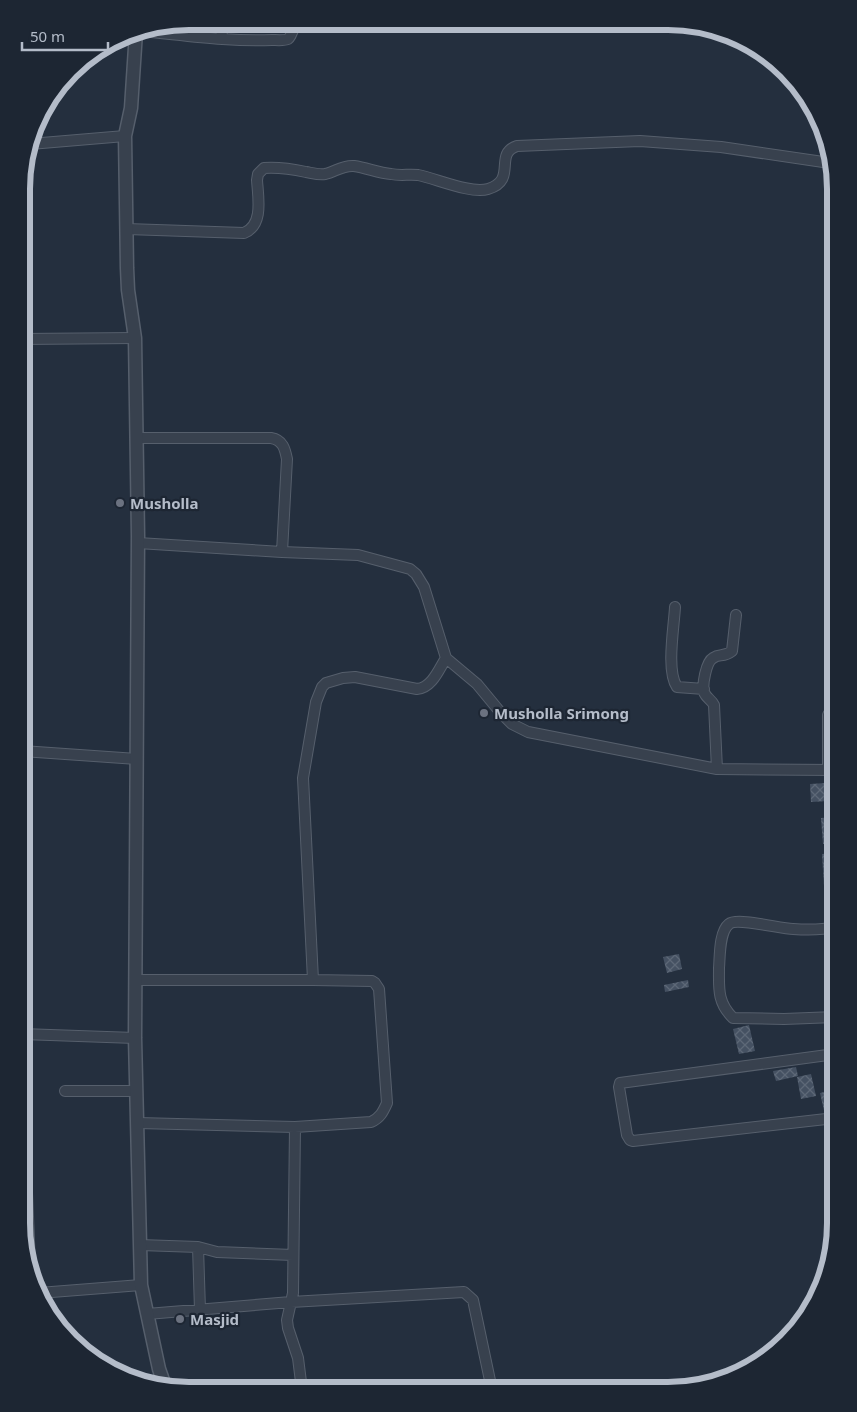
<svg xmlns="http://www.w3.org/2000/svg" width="857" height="1412" font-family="'Noto Sans',sans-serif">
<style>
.building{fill:url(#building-cross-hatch)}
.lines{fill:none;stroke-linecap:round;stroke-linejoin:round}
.minor-casing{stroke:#565f6c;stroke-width:12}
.tertiary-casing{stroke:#565f6c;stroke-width:15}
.minor{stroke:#38414e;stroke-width:10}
.tertiary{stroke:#38414e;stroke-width:12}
.worship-dot{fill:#6b7280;stroke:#1d2633;stroke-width:2}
.labels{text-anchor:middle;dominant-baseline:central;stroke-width:4.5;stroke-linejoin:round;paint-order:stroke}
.poi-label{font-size:15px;font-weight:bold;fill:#b4bcc9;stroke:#1d2633;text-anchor:start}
.rim{fill:none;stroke:#b4bcc9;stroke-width:6}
</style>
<defs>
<pattern id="building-cross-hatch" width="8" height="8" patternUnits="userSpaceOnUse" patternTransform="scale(1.25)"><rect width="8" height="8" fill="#455162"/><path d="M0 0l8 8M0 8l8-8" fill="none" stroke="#5d6877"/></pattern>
</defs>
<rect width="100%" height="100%" fill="#242f3e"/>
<path class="building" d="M826 783 828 801 811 802 810 784Z
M836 817V843L823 844 821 818Z
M836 853 835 886H824L822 854Z
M679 954 682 969 667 973 663 957Z
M688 980 689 987 665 992 664 985Z
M749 1025 755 1051 739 1054 733 1029Z
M835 1026V1045L830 1046 826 1028Z
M835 1064V1083L828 1085 824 1066Z
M796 1067 798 1076 776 1081 773 1071Z
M811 1074 816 1096 801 1099 797 1077Z
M833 1090 835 1103V1113L825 1115 820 1093Z"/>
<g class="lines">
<defs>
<path id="minor" d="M221 21 222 38
M141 31C184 35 229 42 272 40 276 40 284 41 288 39 292 36 294 26 296 22
M30 144 125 136
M127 229 244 233C264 225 258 197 257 180L258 174 264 168C278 167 292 169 306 172 312 173 319 175 325 174 335 172 342 165 354 166 367 168 379 173 391 174 400 176 409 174 418 175 437 179 471 194 488 189 518 180 493 154 517 146L640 141 721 147 830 163
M22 339 135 338
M137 438H271C283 440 285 449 287 459L282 552
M138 543 282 552 358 555 410 569 416 574 424 587 446 658 477 684 501 713 512 724 528 732 717 769 836 770
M675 607C674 627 666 671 677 687L704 689
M22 751 137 759
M717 769 714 705C712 700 706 698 704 692 702 685 706 662 713 658 720 653 723 658 732 651L736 615
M828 771V715L831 710 836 709
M136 980H313
M835 1017 784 1019 733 1018C717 1002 719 988 719 968 720 956 719 932 729 924 737 917 781 929 793 929 807 930 822 930 835 927
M22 1034 135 1038
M65 1091H136
M21 1097 25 1144 30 1265
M835 1118 633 1141 630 1140 627 1135 619 1087 620 1083 835 1054
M138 1123 295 1127 371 1122C380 1118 383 1112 387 1103L379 989 375 983 372 981 313 980 303 778 316 702 322 687 326 683 343 678 355 677 417 689C432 688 439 669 446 658
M295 1127 293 1293 287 1320 288 1328 298 1358 302 1390
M140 1245 198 1247 217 1252 293 1255
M198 1247 200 1310
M39 1293 141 1285
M147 1314 291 1302 464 1292 473 1300 492 1390"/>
<path id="tertiary" d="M136 32 131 108 125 136 127 268 128 290 135 338 138 536 135 1038 141 1285 159 1369 166 1389"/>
</defs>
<use href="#minor" class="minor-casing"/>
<use href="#tertiary" class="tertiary-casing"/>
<use href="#minor" class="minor"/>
<use href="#tertiary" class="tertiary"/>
</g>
<g class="worship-dot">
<circle cx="120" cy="503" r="5"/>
<circle cx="484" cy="713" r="5"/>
<circle cx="180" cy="1319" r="5"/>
</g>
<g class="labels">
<g class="poi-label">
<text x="130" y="503">Musholla</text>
<text x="494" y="713">Musholla Srimong</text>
<text x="190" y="1319">Masjid</text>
</g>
</g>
<path d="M0 0H857V1412H0ZM189 30H668A159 159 0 0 1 827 189V1223A159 159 0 0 1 668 1382H189A159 159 0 0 1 30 1223V189A159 159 0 0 1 189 30Z" fill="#1d2633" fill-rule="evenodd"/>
<path class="rim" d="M189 30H668A159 159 0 0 1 827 189V1223A159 159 0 0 1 668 1382H189A159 159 0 0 1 30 1223V189A159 159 0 0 1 189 30Z"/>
<path d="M22 42v8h86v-8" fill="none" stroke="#b4bcc9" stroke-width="2.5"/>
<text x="30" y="42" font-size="15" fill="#b4bcc9" stroke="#1d2633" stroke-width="4" paint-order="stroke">50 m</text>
</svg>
